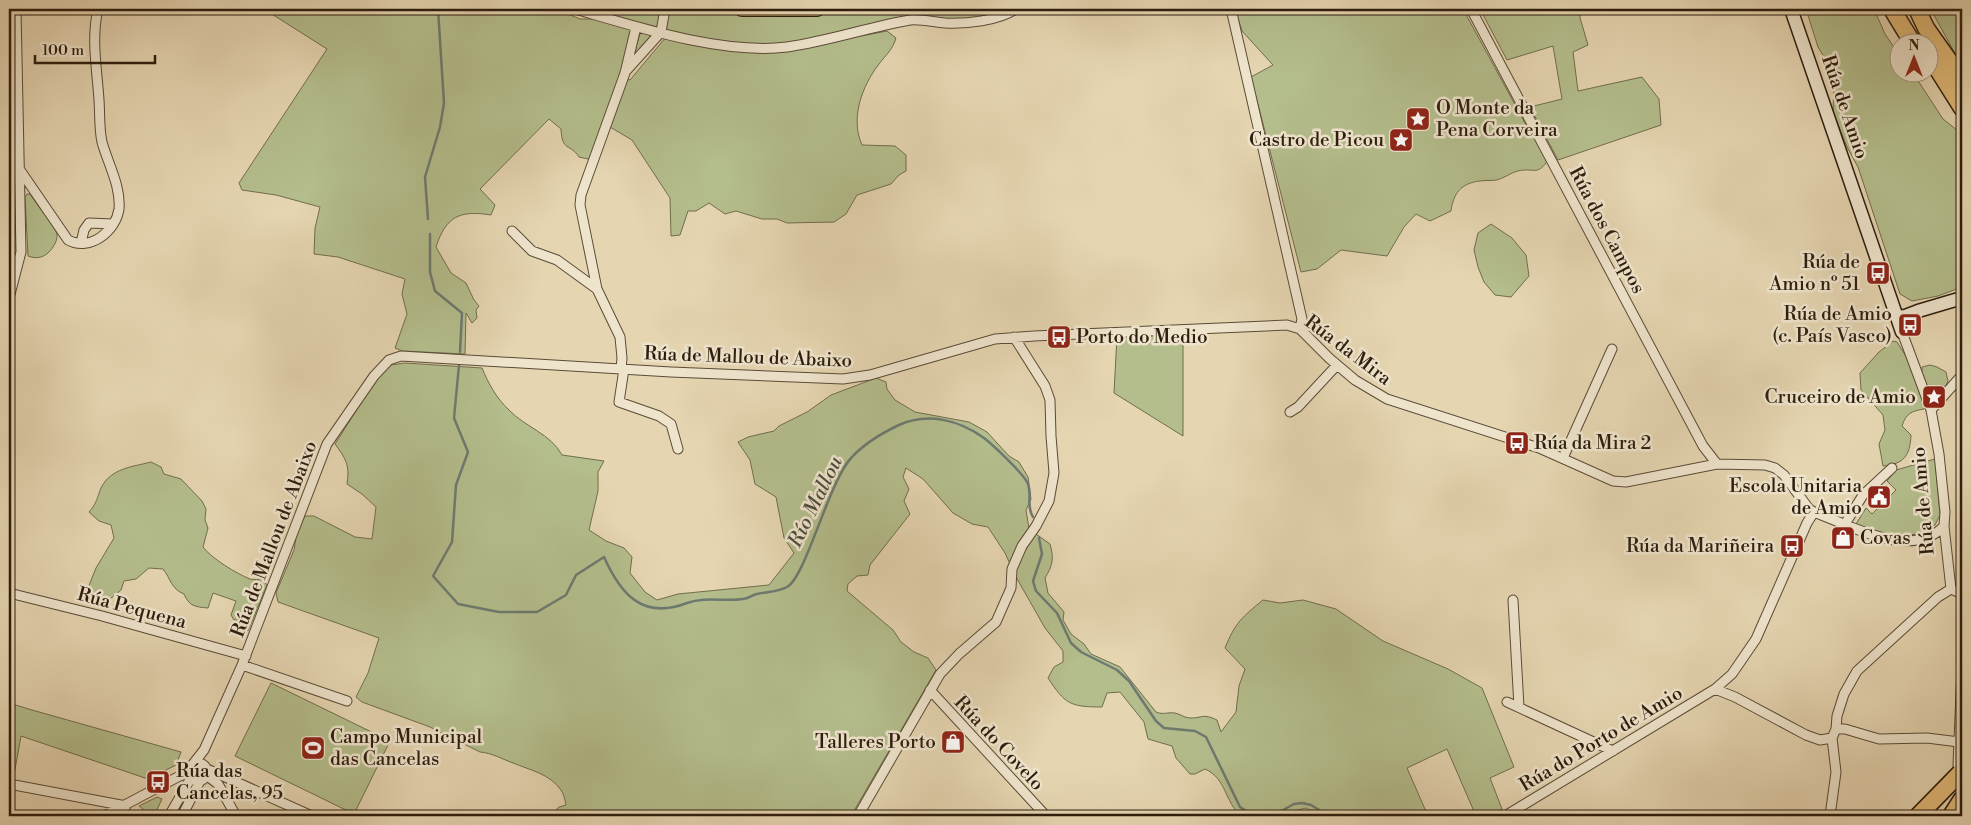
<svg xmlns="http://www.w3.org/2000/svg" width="1971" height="825" font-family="'Libre Bodoni',serif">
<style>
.green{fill:#b4bd8c;stroke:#706d4d}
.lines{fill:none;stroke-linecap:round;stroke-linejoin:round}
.stream{stroke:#6d7a70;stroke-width:2.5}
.street-casing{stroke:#5b4b37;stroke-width:11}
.secondary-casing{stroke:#2d1d0e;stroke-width:15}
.primary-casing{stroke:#2d1d0e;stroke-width:16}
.highway-casing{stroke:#2d1d0e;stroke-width:19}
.street{stroke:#eee4cc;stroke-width:9}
.secondary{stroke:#eee4cc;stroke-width:12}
.primary{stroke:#e2ba78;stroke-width:14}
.highway{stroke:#e2ba78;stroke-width:16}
.labels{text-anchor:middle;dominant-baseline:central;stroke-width:5;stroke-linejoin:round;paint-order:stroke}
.street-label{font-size:19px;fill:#2d1d0e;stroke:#eee4cc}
.poi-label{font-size:19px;fill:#2d1d0e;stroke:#eee4cc;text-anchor:end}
.water-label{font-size:20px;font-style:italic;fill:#4d4c3f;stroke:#eee4cc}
</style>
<rect width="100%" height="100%" fill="#e5d5b1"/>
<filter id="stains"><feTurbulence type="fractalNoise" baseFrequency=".004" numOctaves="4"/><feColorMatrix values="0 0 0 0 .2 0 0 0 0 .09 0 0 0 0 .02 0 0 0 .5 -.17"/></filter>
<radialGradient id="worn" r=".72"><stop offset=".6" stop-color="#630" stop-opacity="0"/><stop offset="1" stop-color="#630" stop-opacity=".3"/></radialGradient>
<path class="green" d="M268 9H556L580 19H594L633 30 619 77 630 80 671 31 655 28 592 9H675L742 15H811L878 9H1009L999 14 959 20 902 17 850 31 861 36 887 31 896 38C893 49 886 55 879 64 862 86 850 118 862 145L895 146 906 155V171L899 175 891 184 857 195 846 214 834 222 787 223 777 219H762L736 211 725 214 709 203 696 211H688L680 235 671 236 670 198 632 140 610 127 600 151 588 159 579 157C570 143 562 152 561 129L549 119 480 189 495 205 491 215C460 210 446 216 436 247L451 273 466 283 474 300 479 306 476 310 477 318 472 323 466 313 465 354 402 351 395 348 407 314 402 294 405 279 338 257 314 254 315 228 320 207 276 195 242 190 239 183 327 49 267 11Z
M1235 9H1463L1525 123 1548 160C1537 177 1533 167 1518 171 1510 173 1503 179 1496 180 1491 181 1485 180 1480 181 1461 183 1453 194 1451 211L1430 221 1416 214 1404 227 1387 256 1341 250 1317 269 1301 272 1251 77 1273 65 1242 31Z
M1480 9H1581L1580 18 1588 45 1573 52 1578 91 1642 77 1659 99 1661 125 1558 160 1530 107 1562 99 1553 46 1507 60Z
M1806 9H1874L1885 34 1898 53V72L1913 73 1943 119 1957 130 1962 137V287L1938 296 1912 301 1900 294 1858 167 1847 147 1833 112 1834 80 1829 65 1818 47Z
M1931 9H1962V66L1935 17Z
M641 31 650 33V37L632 59Z
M27 194H30C36 204 54 225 57 234 58 240 53 248 49 252 43 258 36 259 28 256L25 197Z
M1491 224 1512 238 1526 255 1529 276 1511 297 1495 295 1484 282 1478 267 1474 250 1478 233Z
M1183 333V436L1114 393 1117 336Z
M1893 341 1897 342 1907 358 1926 403 1924 409C1912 411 1906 413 1902 426L1911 435C1910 456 1904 464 1883 466L1879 444 1885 430 1883 415 1861 390 1860 373 1879 352Z
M405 363 482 368C488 383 497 399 509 410 525 427 551 434 562 455L604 461 598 472V491L589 530 606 541 624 548 632 557 630 573 645 592 657 600 678 594 769 585 794 553 784 538 776 497 755 484 750 460 738 442 748 437 774 431 779 426 807 412 831 395 876 378 886 382 887 389 895 400 915 412 969 422 987 432 1009 456 1019 462 1028 477 1031 499 1026 510 1029 529 1050 544C1054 558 1053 565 1045 578L1048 593 1064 612 1063 620 1071 634 1084 644 1091 654 1120 667 1156 712C1163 715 1168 712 1175 713 1180 714 1185 718 1190 718 1204 718 1202 713 1217 720L1221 732 1236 712 1239 686 1245 669 1225 648C1235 623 1242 617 1263 600L1280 603 1303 600 1336 609 1383 641 1448 669 1482 688 1514 767 1490 778 1502 809 1489 816H1476L1447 749 1407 768 1428 816H1321L1306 808 1294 811 1292 816H1241C1224 801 1227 779 1205 769L1195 774H1190L1176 758 1172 746 1148 739 1144 722 1120 692 1107 693 1102 707C1070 707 1065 704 1048 678L1054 667 1063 662V651L1045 628 1016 577 1005 553 988 527 972 524 953 513 923 479 906 468 903 477 909 489 904 501 910 514 870 565 868 575 857 576 848 584 847 591 893 630 901 642 914 652 928 658 936 670 851 816H550L559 807 566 805C565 800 564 794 561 790 550 774 530 770 513 763 502 759 492 753 480 752L430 727 362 702 356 697 368 673 379 638 278 602 276 593 294 550 297 532 305 516H314L355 537 372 539 376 507 362 494 347 484C350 465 346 459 335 444L375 381 391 365Z
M1930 365 1937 367 1946 372 1948 381 1943 392 1934 400 1931 399 1922 377V367Z
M1935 459 1940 515 1935 525 1919 534 1896 536 1858 526 1856 524 1866 508 1872 514 1896 490 1887 481 1896 470Z
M151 462 161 467 164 474 181 479 202 501 206 509 205 520 208 528 203 547C211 558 237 574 250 579 254 580 259 579 263 580L267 585 248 631 242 629 243 624 240 620H234L231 615 236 601 213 593 208 608C195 607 189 606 184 594 171 589 171 579 163 569L149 568 136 579 124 581 121 590 110 599 103 596 100 599 91 598 86 593 96 568 114 538 111 525 99 521 89 512C97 503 97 498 101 488 111 468 132 467 151 462Z
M271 683 390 741 354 814 235 756Z
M9 703 32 710 181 752 176 765 148 779 21 736 14 775 9 774Z
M157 797 162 799 154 816H151L139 806Z"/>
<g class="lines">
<path class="stream" d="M428 219 425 177 440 127 444 103 438 9
M430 234V272L435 291 462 313 460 352
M459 365 454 418 468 452 456 485 452 542 433 576 458 604 499 612H537L566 595 576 575 604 557C621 595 643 620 687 603 706 596 724 602 743 599 748 599 752 595 757 594 766 592 778 592 787 587 806 577 829 480 852 457 865 443 882 433 899 425 928 412 959 420 984 438 993 445 1024 474 1028 484 1032 495 1026 506 1033 517
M1039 538 1042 554 1033 581 1036 591 1057 613 1071 643 1081 652 1117 670 1129 681 1156 721 1164 728 1195 731 1206 737 1240 807 1251 814 1264 816 1274 815 1294 804 1302 803 1311 805 1329 816"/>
<defs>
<path id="street" d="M575 9C637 27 723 55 787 47 829 41 869 27 910 20 922 19 933 22 945 23 967 24 997 21 1016 9
M1231 9 1302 319 1300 329
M1471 9 1703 446 1717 464
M9 13 12 26
M625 72 661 32 665 9
M20 170 68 240C90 252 116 231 119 209 121 186 108 164 102 142 99 129 100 114 99 100 97 69 91 39 98 9
M512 231 532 251 557 260 597 289
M81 243 84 230 89 223 113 224
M9 298 21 252 16 9
M1902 332 1931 410 1939 454 1945 512 1944 526 1951 589
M621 369 622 358 620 337 597 289 580 205 581 195 625 73 636 27
M624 369 619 402 659 416 671 424 678 449
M1931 410 1962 375
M1290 412 1298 407 1337 365
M1563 458 1612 349
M1845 524 1863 495 1892 468
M1951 589 1962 594
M9 593 102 616 246 656
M1513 600 1519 707
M242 665 347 701
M1715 689 1735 697 1806 735 1820 740 1832 738 1836 729 1837 716 1844 694 1857 671 1938 597 1951 589
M930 690 1046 816
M1507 702 1613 751
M1836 729H1845L1879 739 1927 738 1959 742
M189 772a9 9 0 1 1 18 0a9 9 0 1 1-18 0Z
M193 764 204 750 242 665 327 444 374 376 389 360 401 356 671 372 843 379 870 375 995 339 1034 336 1287 325 1300 329 1329 358 1355 380 1387 399 1539 448 1613 481 1626 482 1717 464 1765 465 1775 468 1784 475 1809 509 1814 512C1849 525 1912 561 1944 526
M1958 765 1962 668
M205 768 312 816
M210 778 218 784 236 816
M9 784 126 806
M104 816 189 771
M169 816 191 778
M182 816 201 779
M858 816 940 674 959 654 996 622 1011 588 1012 569 1022 546 1036 526 1049 501 1054 473 1051 436 1050 400 1045 386 1014 337
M1505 816 1715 689 1732 674 1756 639 1807 523 1814 512
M1830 816 1836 772 1832 738"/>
<path id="secondary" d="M1791 9 1902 332
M1897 317 1905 316 1918 311 1962 298"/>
<path id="primary" d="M742 9H817"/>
<path id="highway" d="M1892 9 1912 42
M1917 9 1926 28 1962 79
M1928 54 1962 108
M1918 816 1962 771
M1951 816 1962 799"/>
</defs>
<use href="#street" class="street-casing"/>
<use href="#secondary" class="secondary-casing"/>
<use href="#primary" class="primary-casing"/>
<use href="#highway" class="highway-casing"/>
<use href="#street" class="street"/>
<use href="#secondary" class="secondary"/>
<use href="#primary" class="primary"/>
<use href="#highway" class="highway"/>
</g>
<defs>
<symbol id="sight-square" viewBox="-11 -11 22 22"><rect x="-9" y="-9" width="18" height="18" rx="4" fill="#8f2418" stroke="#eee4cc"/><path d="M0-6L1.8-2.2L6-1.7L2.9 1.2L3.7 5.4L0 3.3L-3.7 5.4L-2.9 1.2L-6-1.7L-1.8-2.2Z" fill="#fff"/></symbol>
<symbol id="bus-square" viewBox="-11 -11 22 22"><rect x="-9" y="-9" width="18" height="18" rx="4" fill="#8f2418" stroke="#eee4cc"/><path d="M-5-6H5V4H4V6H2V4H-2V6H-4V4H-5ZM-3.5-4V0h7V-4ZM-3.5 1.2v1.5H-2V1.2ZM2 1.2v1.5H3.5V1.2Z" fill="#fff"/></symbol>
<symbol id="civic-square" viewBox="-11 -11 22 22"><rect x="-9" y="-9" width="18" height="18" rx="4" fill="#8f2418" stroke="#eee4cc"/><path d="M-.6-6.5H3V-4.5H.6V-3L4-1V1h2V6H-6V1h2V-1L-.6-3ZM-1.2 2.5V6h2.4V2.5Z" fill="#fff"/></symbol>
<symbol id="shop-square" viewBox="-11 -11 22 22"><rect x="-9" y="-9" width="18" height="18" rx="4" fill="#8f2418" stroke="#eee4cc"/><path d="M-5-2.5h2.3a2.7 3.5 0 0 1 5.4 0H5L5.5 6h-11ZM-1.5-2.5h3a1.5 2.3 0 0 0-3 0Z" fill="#fff"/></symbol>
<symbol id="stadium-square" viewBox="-11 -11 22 22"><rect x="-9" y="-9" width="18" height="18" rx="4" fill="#8f2418" stroke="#eee4cc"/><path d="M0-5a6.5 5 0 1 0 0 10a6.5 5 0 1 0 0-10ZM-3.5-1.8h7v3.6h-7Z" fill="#fff"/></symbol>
</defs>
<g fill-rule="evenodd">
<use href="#sight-square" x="1404" y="105" width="28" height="28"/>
<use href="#sight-square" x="1387" y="126" width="28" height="28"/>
<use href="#bus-square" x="1864" y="259" width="28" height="28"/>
<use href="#bus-square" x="1896" y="311" width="28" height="28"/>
<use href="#bus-square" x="1045" y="323" width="28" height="28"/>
<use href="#sight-square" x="1920" y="383" width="28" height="28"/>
<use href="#bus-square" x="1503" y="429" width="28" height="28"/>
<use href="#civic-square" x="1865" y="483" width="28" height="28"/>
<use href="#shop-square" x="1829" y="524" width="28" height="28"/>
<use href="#bus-square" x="1778" y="532" width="28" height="28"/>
<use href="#shop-square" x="939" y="728" width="28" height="28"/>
<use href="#stadium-square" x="299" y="734" width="28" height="28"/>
<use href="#bus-square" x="144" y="768" width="28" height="28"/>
</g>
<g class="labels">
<g class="street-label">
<text transform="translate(1845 107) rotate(71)">Rúa de Amio</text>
<text transform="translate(1607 230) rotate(62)">Rúa dos Campos</text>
<text transform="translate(1348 350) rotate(37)">Rúa da Mira</text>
<text transform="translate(748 357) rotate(2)">Rúa de Mallou de Abaixo</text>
<text transform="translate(1923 501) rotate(-95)">Rúa de Amio</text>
<text transform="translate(274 539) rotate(-69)">Rúa de Mallou de Abaixo</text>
<text transform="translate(132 608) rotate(15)">Rúa Pequena</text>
<text transform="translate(1601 739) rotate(-31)">Rúa do Porto de Amio</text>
<text transform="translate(999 743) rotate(47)">Rúa do Covelo</text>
</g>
<g class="poi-label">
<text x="1436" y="108" text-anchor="start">O Monte da<tspan x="1436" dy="22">Pena Corveira</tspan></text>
<text x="1384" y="140">Castro de Picou</text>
<text x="1860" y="262">Rúa de<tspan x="1860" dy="22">Amio nº 51</tspan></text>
<text x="1892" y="314">Rúa de Amio<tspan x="1892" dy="22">(c. País Vasco)</tspan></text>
<text x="1076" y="337" text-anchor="start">Porto do Medio</text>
<text x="1916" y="397">Cruceiro de Amio</text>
<text x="1534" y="443" text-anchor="start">Rúa da Mira 2</text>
<text x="1862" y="486">Escola Unitaria<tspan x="1862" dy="22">de Amio</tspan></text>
<text x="1860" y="538" text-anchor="start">Covas</text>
<text x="1774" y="546">Rúa da Mariñeira</text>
<text x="330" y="737" text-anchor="start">Campo Municipal<tspan x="330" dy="22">das Cancelas</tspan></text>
<text x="936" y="742">Talleres Porto</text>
<text x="176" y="771" text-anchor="start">Rúa das<tspan x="176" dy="22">Cancelas, 95</tspan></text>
</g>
<g class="water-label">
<text transform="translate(816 502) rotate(-64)">Río Mallou</text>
</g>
</g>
<rect width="1971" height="825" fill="none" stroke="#e5d5b1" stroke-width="30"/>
<rect x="10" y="10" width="1951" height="805" fill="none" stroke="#2d1d0e" stroke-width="2.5"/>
<rect x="15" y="15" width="1941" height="795" fill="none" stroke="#2d1d0e"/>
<g transform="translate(1914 58)"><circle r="24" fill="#eee4cc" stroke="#a19480"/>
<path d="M0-4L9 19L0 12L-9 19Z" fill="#8f2418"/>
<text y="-8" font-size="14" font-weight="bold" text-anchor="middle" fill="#2d1d0e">N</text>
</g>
<path d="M35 55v8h120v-8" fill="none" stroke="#2d1d0e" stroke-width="2.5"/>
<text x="42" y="55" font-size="15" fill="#2d1d0e" stroke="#eee4cc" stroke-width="4" paint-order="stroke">100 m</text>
<rect width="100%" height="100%" filter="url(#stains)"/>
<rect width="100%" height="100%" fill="url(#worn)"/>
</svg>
